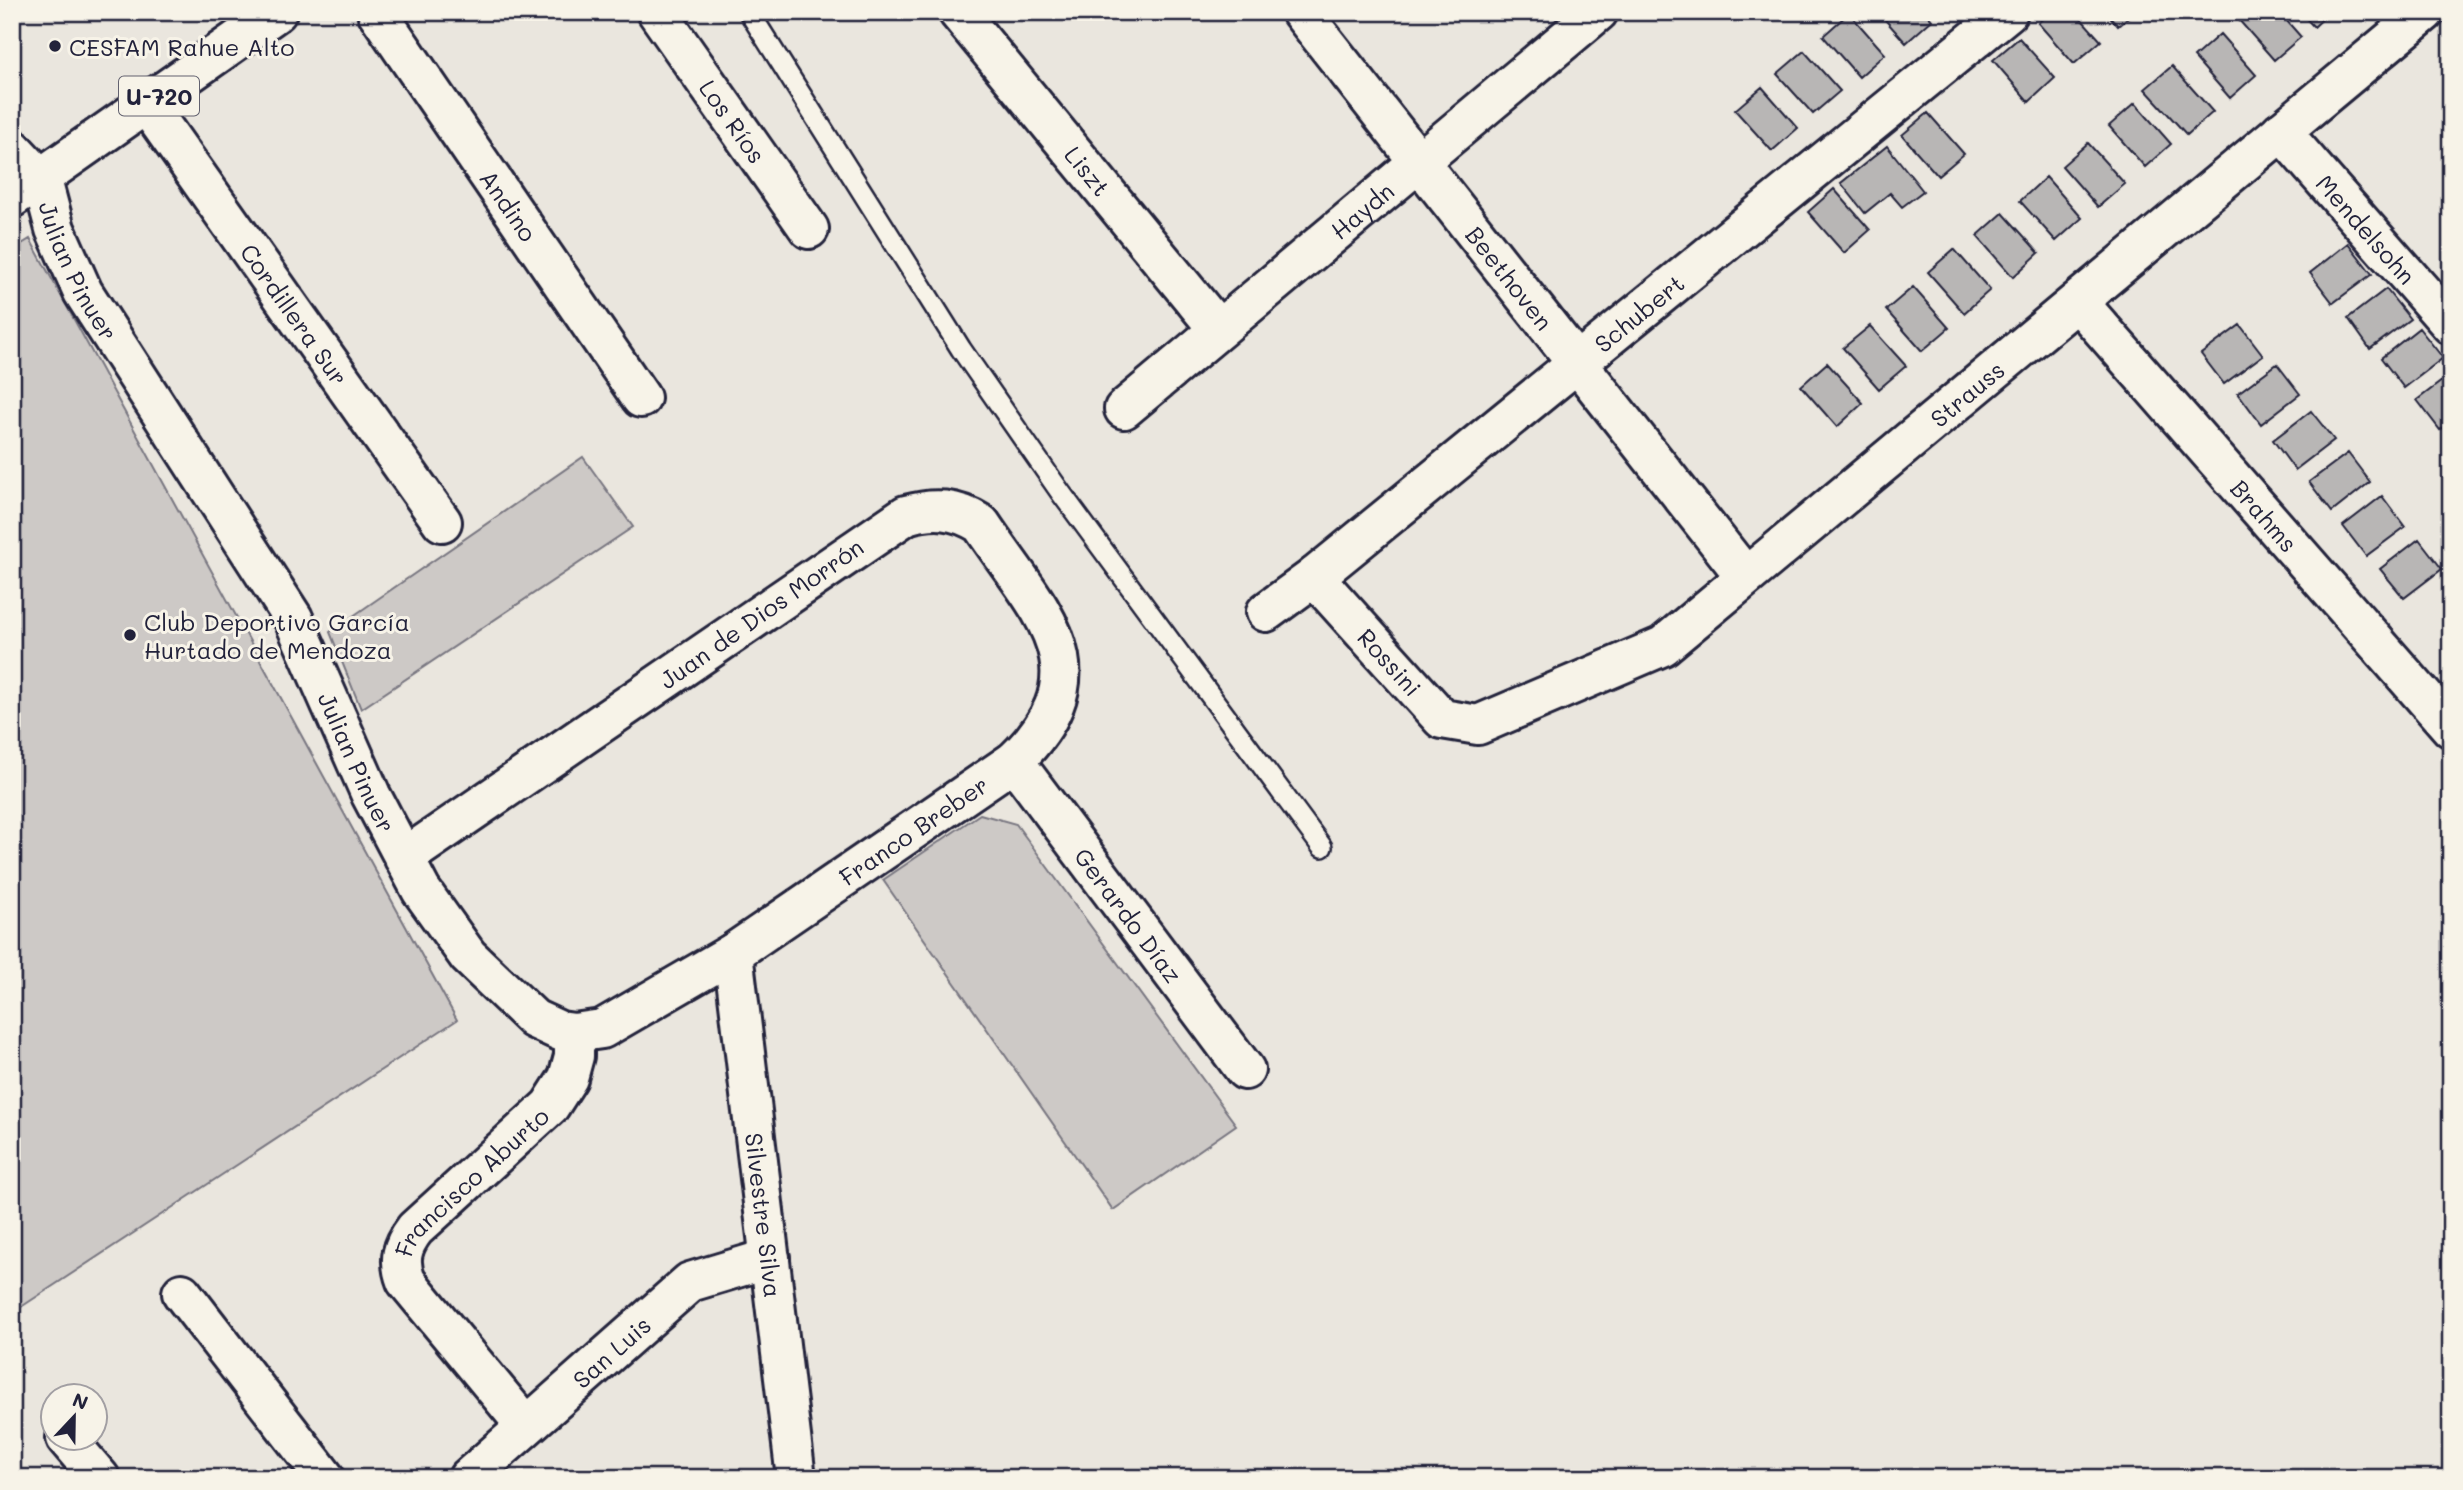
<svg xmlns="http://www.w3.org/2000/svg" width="2463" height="1490" font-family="Mali,sans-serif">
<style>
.green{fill:#cdc9c6;stroke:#787680;stroke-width:2}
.building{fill:#b8b6b5;stroke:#22223b;stroke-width:2}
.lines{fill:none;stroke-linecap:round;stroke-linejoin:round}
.lane-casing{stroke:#22223b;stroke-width:24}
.street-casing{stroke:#22223b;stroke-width:44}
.primary-casing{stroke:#22223b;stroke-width:44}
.lane{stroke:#f7f3e8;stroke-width:19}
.street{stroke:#f7f3e8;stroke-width:38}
.primary{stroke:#f7f3e8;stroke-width:38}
.poi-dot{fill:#22223b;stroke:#f7f3e8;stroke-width:2.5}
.labels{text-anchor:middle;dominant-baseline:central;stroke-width:6;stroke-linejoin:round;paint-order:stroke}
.shield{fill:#f7f3e8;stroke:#62616f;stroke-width:2}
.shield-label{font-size:23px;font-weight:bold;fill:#22223b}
.poi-label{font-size:24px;fill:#22223b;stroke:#f7f3e8;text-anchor:start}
.street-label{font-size:24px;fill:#22223b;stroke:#f7f3e8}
</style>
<rect width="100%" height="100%" fill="#eae6de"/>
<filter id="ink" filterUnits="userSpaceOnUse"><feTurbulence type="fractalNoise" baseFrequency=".0143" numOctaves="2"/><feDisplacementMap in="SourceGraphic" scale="14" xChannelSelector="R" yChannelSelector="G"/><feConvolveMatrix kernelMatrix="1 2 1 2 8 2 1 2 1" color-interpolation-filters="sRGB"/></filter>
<g filter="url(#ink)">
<path class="green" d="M30 239 457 1020 12 1313V250Z
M583 457 633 527 361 709 330 632Z
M980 814 1016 824 1236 1125 1113 1210 883 880Z"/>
<path class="building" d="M1878 12H1925L1932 20 1906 43Z
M2050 12H2075L2101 41 2074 64 2038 23Z
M2106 12H2134L2118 26Z
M2246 12H2279L2301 37 2274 60 2238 19Z
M2300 12H2330L2314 27Z
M1849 13 1885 54 1859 77 1823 36Z
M2220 34 2256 75 2230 98 2194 57Z
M2019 38 2055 78 2029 102 1993 60Z
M1804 51 1840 91 1813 114 1777 74Z
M2172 66 2213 112 2187 135 2145 89Z
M1762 87 1798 128 1772 151 1735 110Z
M2135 103 2171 144 2145 167 2109 126Z
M1928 113 1964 154 1938 176 1902 135Z
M2088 143 2125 184 2098 207 2062 166Z
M1887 146 1923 191 1902 207 1890 193 1865 213 1841 183Z
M2046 177 2082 218 2056 241 2020 201Z
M1834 189 1870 230 1844 253 1808 212Z
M2003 213 2039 253 2013 277 1977 236Z
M2348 243 2372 274 2333 303 2310 273Z
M1954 249 1990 290 1964 313 1928 272Z
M1913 287 1949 328 1922 351 1886 310Z
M2386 289 2410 319 2370 349 2348 318Z
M2240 325 2263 355 2224 384 2201 354Z
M1870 326 1906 366 1879 389 1843 348Z
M2419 328 2443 358 2404 388 2381 358Z
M1827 363 1863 403 1837 427 1801 386Z
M2277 364 2300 394 2261 424 2238 393Z
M2451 374V422L2440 430 2417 400Z
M2311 411 2334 440 2295 470 2273 440Z
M2348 453 2370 482 2332 512 2309 482Z
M2382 496 2405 527 2366 556 2343 526Z
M2419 539 2442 569 2404 598 2380 569Z"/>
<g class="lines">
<defs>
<path id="lane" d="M749 12 961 349 1061 493 1322 847"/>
<g id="street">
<path id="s1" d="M377 12 641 398"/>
<path id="s2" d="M657 12 809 229"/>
<path id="s3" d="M958 12 1218 329"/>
<path id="s4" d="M1301 12 1745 576"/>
<path id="s5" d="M147 105 442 522"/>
<path id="s6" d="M2281 131 2451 325"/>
<path id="s7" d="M12 148 42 180 55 229 83 292 293 618 371 795 421 890 468 956 534 1019 560 1031 574 1033 602 1029 733 953 1014 761C1109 669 1038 610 981 524 955 508 934 507 906 515L404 858"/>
<path id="s8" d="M2079 303 2451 728"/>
<path id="s9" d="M1124 409 1598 12"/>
<path id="s10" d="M1314 577 1442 719 1478 725 1663 646 2425 12"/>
<path id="s11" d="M1266 612 1314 577 2008 12"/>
<path id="s12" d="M1014 761 1245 1070"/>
<path id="s13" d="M733 953 796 1478"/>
<path d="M182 1293 325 1478"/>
<path id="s14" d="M525 1425 406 1281C398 1260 402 1246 415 1229L550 1106 568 1078 574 1056V1033"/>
<path d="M66 1438 100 1478"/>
<path id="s15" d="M468 1478 690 1282 770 1258"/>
</g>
<path id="primary" d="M12 198 277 12"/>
</defs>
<use href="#lane" class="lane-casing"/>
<use href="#street" class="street-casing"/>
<use href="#primary" class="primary-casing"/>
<use href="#lane" class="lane"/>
<use href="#street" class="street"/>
<use href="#primary" class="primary"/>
</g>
</g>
<g class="poi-dot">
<circle cx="55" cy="46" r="7"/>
<circle cx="130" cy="635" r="7"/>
</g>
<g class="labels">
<rect class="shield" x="119" y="76.5" width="80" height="39" rx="5"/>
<g class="shield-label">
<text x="159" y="96">U-720</text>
</g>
<g class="poi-label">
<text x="69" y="46">CESFAM Rahue Alto</text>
<text x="144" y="621">Club Deportivo García<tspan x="144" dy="28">Hurtado de Mendoza</tspan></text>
</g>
<g class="street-label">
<text stroke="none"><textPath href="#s2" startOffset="133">Los Ríos</textPath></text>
<text stroke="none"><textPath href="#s3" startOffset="205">Liszt</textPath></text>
<text stroke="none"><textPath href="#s1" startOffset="234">Andino</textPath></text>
<text stroke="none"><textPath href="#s9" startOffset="310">Haydn</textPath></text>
<text stroke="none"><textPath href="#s6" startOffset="130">Mendelsohn</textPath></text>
<text stroke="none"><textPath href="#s7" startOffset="142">Julian Pinuer</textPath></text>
<text stroke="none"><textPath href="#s4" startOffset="338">Beethoven</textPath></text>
<text stroke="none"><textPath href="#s11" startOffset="478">Schubert</textPath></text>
<text stroke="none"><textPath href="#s5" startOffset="256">Cordillera Sur</textPath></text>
<text stroke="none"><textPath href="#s10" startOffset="824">Strauss</textPath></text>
<text stroke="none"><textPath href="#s8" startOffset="282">Brahms</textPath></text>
<text transform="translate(761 613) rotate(-35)">Juan de Dios Morrón</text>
<text stroke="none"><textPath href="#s10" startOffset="114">Rossini</textPath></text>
<text stroke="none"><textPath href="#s7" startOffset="709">Julian Pinuer</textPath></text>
<text stroke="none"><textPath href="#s7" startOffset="1465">Franco Breber</textPath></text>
<text stroke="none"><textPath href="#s12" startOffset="192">Gerardo Díaz</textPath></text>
<text stroke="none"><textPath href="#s14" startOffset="315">Francisco Aburto</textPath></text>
<text stroke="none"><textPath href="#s13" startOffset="264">Silvestre Silva</textPath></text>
<text stroke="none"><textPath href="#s15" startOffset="191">San Luis</textPath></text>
</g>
</g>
<rect width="2463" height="1490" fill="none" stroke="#f7f3e8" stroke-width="42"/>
<rect x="21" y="21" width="2421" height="1448" fill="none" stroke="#22223b" stroke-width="2.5" filter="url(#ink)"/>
<g transform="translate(74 1417) rotate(22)"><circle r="33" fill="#f7f3e8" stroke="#a29fa3" stroke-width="2"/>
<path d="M0-5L12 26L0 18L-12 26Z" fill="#22223b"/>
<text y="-10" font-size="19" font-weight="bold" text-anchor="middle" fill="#22223b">N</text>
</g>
</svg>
